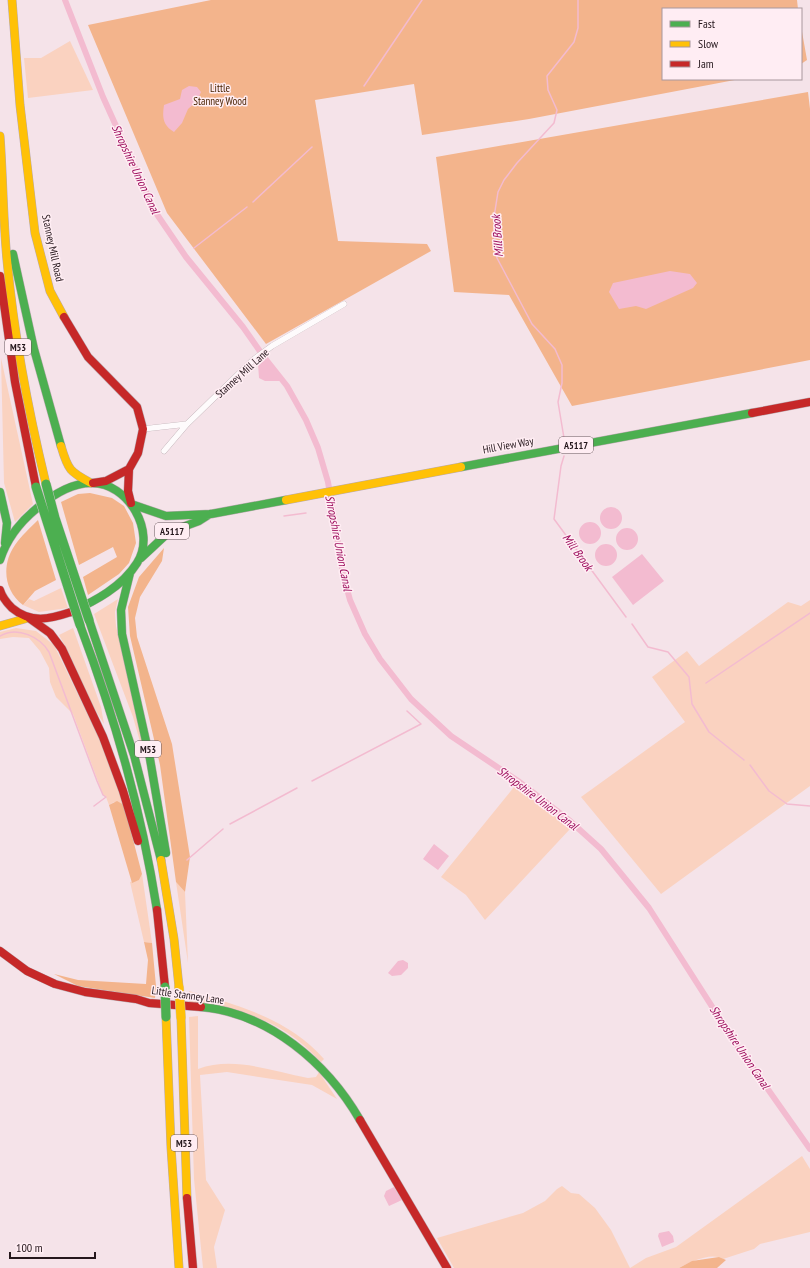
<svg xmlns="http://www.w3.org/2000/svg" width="810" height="1268" font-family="'PT Sans Narrow',sans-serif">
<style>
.green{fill:#fad2c0}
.forest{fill:#f3b48c}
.water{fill:#f3bbd0}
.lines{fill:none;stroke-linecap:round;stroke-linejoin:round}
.stream{stroke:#f3bbd0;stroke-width:1.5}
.canal{stroke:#f3bbd0;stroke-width:6}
.street-casing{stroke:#b8a9ae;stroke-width:6}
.fast-casing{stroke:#b8a9ae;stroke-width:9}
.slow-casing{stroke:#b8a9ae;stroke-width:9}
.jam-casing{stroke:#b8a9ae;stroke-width:9}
.street{stroke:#fefbfc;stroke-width:5.5}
.fast{stroke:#4caf50;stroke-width:8}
.slow{stroke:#ffc107;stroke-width:8}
.jam{stroke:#c62828;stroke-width:8}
.fast-bridge-casing{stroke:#cbc2c5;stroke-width:10;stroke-linecap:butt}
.slow-bridge-casing{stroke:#cbc2c5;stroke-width:10;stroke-linecap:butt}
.fast-bridge{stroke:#4caf50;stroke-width:9}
.slow-bridge{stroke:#ffc107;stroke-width:9}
.labels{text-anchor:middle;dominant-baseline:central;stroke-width:3;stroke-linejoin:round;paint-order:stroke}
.shield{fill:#ffedf3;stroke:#66575c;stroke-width:1}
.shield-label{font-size:10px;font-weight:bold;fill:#25171c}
.park-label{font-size:11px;fill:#482201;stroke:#ffedf3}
.street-label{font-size:11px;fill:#25171c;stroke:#ffedf3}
.water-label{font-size:12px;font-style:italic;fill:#9c0b5c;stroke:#ffedf3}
</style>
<rect width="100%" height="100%" fill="#f5e3e9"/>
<path class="green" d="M70 41 93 90 28 98 24 58H41Z
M1 358 33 504 15 522 4 483Z
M61 588 68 608 39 612 23 605 29 599 34 601Z
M118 599 115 612 116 626 146 755 144 756 133 717 94 614Z
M810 600V786L661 894 581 797 685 722 652 677 687 651 699 666 788 602 801 606Z
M16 628 36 631 54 645 99 738 124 805 114 802 109 805 106 797 103 795 73 714 56 697 50 682 49 668 40 651 29 638 13 637 0 639V632Z
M73 628 101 707 104 724C85 696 76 663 59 635Z
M514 787 545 808 570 829 485 920 466 895 441 877Z
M142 874 152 943 144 942 130 882 139 880Z
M176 882 185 892 188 963Z
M189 991C238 1005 289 1019 324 1059L321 1062C281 1019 245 1011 189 1002Z
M198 1016V1069C233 1056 272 1071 308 1078L316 1077 319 1072 337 1099 312 1085 227 1072 200 1075 206 1180 225 1210 214 1247 217 1268H203L194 1179 189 1017Z
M802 1156 810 1169V1232L760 1244 754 1249 723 1259C711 1252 690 1262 679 1268H454L437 1238 523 1213 545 1201 557 1189 562 1186 571 1193 579 1194 595 1208 611 1230 630 1268 646 1258 676 1247Z"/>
<path class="forest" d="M211 0H797L798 9H663V79H740L529 119 422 135 414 84 315 100 338 241 427 244 431 251 266 344 167 213 88 25Z
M801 26 807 60 801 64Z
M808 92 810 109V360L572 406 509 295 454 292 436 157Z
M90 493 112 498 124 506 133 523 136 543 129 563 119 574 88 595 83 577 117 557 113 547 79 565 61 502 78 494Z
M38 520 56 580 35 591 23 605C4 591 1 565 15 545 21 536 30 528 38 520Z
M164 548 162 561 140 597 135 618 137 637 172 744 190 857 185 892 176 882 160 765 130 636 128 607 139 577Z
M117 801 124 805 142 874 139 880 132 883 109 805Z
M144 942 152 943 156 986 155 998 78 986 54 974 78 980 146 984 148 960Z
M719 1257 726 1260 717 1268H679L692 1261Z"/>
<path class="water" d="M189 86 197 87 201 92 197 101 188 109 182 123 174 132C163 125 162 118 164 105L180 99 182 90Z
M670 271 690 274 697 283 693 288 646 309 636 306 619 309 609 292 613 283Z
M264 357 282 381H265L259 378 258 364Z
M600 518a11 11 0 1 1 22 0a11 11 0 1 1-22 0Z
M579 533a11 11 0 1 1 22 0a11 11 0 1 1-22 0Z
M616 539a11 11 0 1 1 22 0a11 11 0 1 1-22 0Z
M595 555a11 11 0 1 1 22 0a11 11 0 1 1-22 0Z
M642 554 664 581 633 605 612 577Z
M434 844 449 856 438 870 423 859Z
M403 960 408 963V968L401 975 392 976 388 973 398 961Z
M394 1187 402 1200 389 1206 384 1196 386 1191Z
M669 1231 673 1236 674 1242 662 1247 658 1236 659 1233Z"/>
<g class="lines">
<path class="stream" d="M364 86 422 0
M253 202 312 147
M194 248 247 207
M564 438 558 402 562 383V365L555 349 532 324 497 258 495 247 494 217 498 192 504 180 517 163 554 123 557 110 548 90 547 76 574 42 578 28V0
M564 456 561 466 554 519 626 617
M284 516 306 513
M632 624 648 647 668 652 689 677 692 704 709 732 744 760
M0 636C18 626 40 637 49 652L97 781 103 795 106 797 94 806
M706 683 810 613
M750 765 769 791 787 804 810 806
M312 781 421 724 407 711
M230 824 297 788
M187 860 223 829"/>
<path class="canal" d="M65 0 103 97 154 210 186 257 243 327 264 357 287 386 306 420 318 448 328 482 343 574 350 600 365 634 380 659 411 699 451 736 518 781 570 821 601 849 649 908 736 1044 810 1149"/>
<defs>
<path id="street" d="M143 429 187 424
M164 451 187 424 253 360 272 346 344 304"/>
<path id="fast" d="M13 254 34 349 61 446
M461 467 752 413
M0 492 7 523 5 543
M134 505 166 516 211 514 286 500
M141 558 169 532 199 521 210 514
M0 560C7 538 19 523 36 509 51 496 70 483 91 483 128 482 157 532 137 563 122 587 95 601 71 612
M130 573 121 610 122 634 150 759 166 853
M89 620 134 755 161 860
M80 625C116 721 141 809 157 910
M201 1007C269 1013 327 1063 360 1120"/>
<path id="slow" d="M12 0 20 105 35 233 50 291 64 317
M0 136C3 177 3 219 7 260 14 336 28 410 46 484
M61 446C68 470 70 472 91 483
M286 500 461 467
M0 626 28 618
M161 860 174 939 179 987
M166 1017 171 1147 179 1268
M181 1018 187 1198"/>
<path id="jam" d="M0 276 15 382 36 487
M64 317 88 357 137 407 143 429 138 453 129 469 128 491 131 503
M752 413 810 402
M93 483 106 481 129 469
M0 590C2 597 7 603 12 608 31 624 50 619 71 612
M29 618 50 633 62 649 103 737 123 791 138 841
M157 910 165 987
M0 951 27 971 55 984 85 992 136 999 149 1003 201 1007
M360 1120 447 1268
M187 1198 193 1268"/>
</defs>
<use href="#street" class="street-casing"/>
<use href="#fast" class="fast-casing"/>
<use href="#slow" class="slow-casing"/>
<use href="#jam" class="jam-casing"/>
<use href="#street" class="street"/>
<use href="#fast" class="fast"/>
<use href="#slow" class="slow"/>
<use href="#jam" class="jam"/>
<defs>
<path id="fast-bridge" d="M46 484 55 518 89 620
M36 487 80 625
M165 987 166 1017"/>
<path id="slow-bridge" d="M179 987 181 1018"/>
</defs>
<use href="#fast-bridge" class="fast-bridge-casing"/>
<use href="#slow-bridge" class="slow-bridge-casing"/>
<use href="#fast-bridge" class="fast-bridge"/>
<use href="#slow-bridge" class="slow-bridge"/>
</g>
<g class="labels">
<g class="shield">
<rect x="5" y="339" width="26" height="16" rx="3"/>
<rect x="559" y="437" width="34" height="16" rx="3"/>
<rect x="155" y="523" width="34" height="16" rx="3"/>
<rect x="135" y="741" width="26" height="16" rx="3"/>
<rect x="171" y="1135" width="26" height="16" rx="3"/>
</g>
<g class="shield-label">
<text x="18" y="347">M53</text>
<text x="576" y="445">A5117</text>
<text x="172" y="531">A5117</text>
<text x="148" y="749">M53</text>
<text x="184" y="1143">M53</text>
</g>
<g class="park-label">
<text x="220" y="88">Little<tspan x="220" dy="13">Stanney Wood</tspan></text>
</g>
<g class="street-label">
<text transform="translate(53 248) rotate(78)">Stanney Mill Road</text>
<text transform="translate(242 373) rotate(-42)">Stanney Mill Lane</text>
<text transform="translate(508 445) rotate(-10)">Hill View Way</text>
<text transform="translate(188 995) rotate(8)">Little Stanney Lane</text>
</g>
<g class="water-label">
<text transform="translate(136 169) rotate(65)">Shropshire Union Canal</text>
<text transform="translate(497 236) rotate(-94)">Mill Brook</text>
<text transform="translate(339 543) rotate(79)">Shropshire Union Canal</text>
<text transform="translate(578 552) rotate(54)">Mill Brook</text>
<text transform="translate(538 798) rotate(37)">Shropshire Union Canal</text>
<text transform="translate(740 1047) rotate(56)">Shropshire Union Canal</text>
</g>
</g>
<rect x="662" y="8" width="140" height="72" fill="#ffedf3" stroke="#a8979d"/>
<rect x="670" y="21" width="20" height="6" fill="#4caf50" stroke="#a8979d"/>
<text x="698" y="28" font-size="12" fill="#25171c">Fast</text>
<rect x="670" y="41" width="20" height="6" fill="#ffc107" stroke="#a8979d"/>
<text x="698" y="48" font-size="12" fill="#25171c">Slow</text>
<rect x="670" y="61" width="20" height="6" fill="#c62828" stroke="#a8979d"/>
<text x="698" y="68" font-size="12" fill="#25171c">Jam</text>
<path d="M10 1252v6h85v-6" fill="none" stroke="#25171c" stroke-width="2"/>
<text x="16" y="1252" font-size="12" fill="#25171c" stroke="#ffedf3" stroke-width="3" paint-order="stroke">100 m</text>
</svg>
